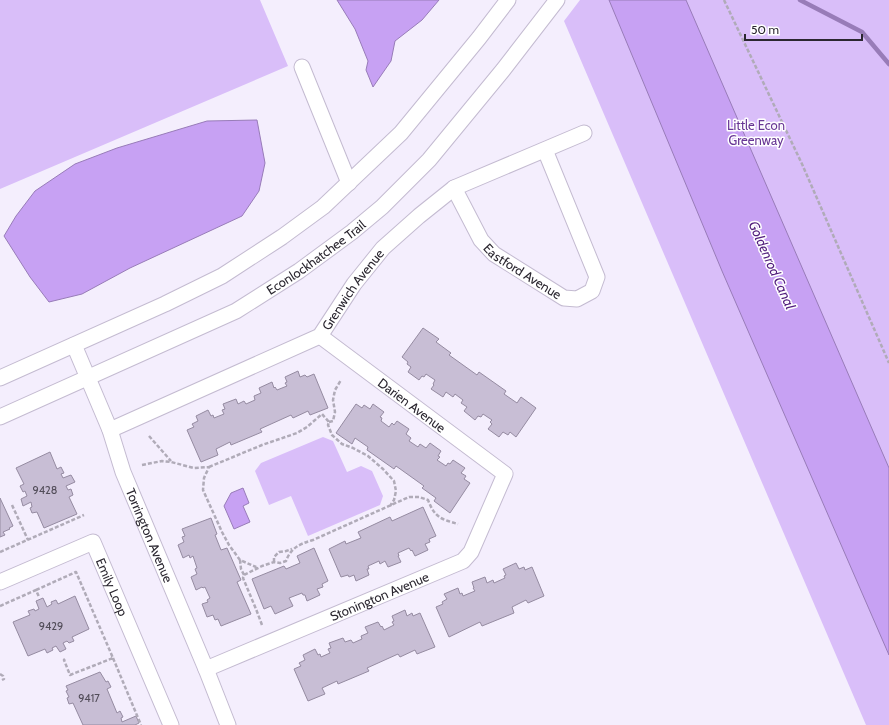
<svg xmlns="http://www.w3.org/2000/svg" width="889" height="725" font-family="Cabin,sans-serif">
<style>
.green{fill:#d9bef9}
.water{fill:#c7a1f3;stroke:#987cb8}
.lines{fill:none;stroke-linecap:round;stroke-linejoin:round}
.stream{stroke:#987cb8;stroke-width:4.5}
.building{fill:#c8bed5;stroke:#958ba1}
.minor-casing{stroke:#c4bbd1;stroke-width:17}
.path{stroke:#b0abb8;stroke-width:2.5;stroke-dasharray:4 2;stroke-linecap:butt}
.minor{stroke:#fff;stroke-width:15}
.labels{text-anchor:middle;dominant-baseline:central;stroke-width:3;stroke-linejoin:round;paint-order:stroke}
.number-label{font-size:11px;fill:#524d59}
.park-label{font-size:13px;fill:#683695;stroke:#fff}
.street-label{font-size:13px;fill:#2b2730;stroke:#fff}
.water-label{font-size:14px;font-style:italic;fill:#521e7d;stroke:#fff}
</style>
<rect width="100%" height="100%" fill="#f4eefd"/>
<path class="green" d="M0 0H260L288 66 0 189Z
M580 0H889V725H866L564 21Z
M323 437 333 441 347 472 361 466 372 471 383 496 380 505 308 536 291 496 269 505 255 471 261 463Z"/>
<path class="water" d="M337 0H439L422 20 395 41 391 61 373 87 366 70 368 61 355 29Z
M609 0H686L889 468V655L722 271Z
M257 120 265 163 259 191 242 216 130 268 82 294 49 302 30 277 4 236 16 216 35 191 75 164 117 148 207 121Z
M243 488 249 503 243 506 250 522 234 529 224 506 231 493Z"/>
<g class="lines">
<path class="stream" d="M800 0 862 32 889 64"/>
</g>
<path class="building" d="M423 328 439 339 436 342 451 353 449 355 477 375 479 372 506 391 504 394 517 403 521 397 536 408 516 437 510 432 508 435 503 432 499 437 488 429 492 424 490 422 492 420 483 414 481 417 478 416 475 420 464 411 467 407 461 403 463 400 455 394 453 397 446 392 443 397 431 389 434 385 433 384 435 380 426 374 424 377 422 376 419 380 408 372 411 367 407 364 408 362 402 357Z
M298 371 300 377 305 375 307 377 314 374 328 408 310 415 308 411 293 418 291 415 260 429 262 432 231 445 230 442 216 449 218 455 201 462 187 430 194 427 192 424 198 421 196 416 208 410 211 416 213 415 214 418 224 414 222 410 225 409 223 404 236 399 238 404 244 401 246 404 255 400 254 396 261 393 259 388 272 382 274 388 275 387 277 390 287 386 285 383 287 382 285 377Z
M356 404 362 408 364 405 370 409 373 404 384 412 380 417 382 418 381 421 389 427 392 423 394 425 397 421 409 429 406 434 411 438 409 441 418 447 420 444 426 448 430 443 441 451 438 456 440 457 437 460 446 466 448 463 450 464 453 460 465 468 461 473 466 476 464 479 470 483 450 513 434 501 436 498 422 488 424 486 396 466 394 469 367 450 368 447 355 438 352 444 336 433Z
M50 452 57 469 61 467 64 473 61 474 63 478 71 475 75 482 66 486 68 490 71 489 73 495 69 497 77 514 44 528 37 512 32 513 30 508 32 507 31 502 23 506 21 499 27 496 25 491 23 492 20 486 24 484 16 468Z
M0 498 13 526 9 528 10 529 3 532 5 535 0 537Z
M423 507 436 536 429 539 430 542 425 544 428 550 415 556 412 550 411 551 409 548 398 553 399 556H398L401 562 388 567 385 561 380 564 379 561 368 566 369 569H367L369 575 356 581 354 575 349 577 348 575 341 577 329 549 345 541 346 544 361 538 358 532 390 517 392 521Z
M211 518 217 534 215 535 221 550 227 548 241 580 237 582 251 614 221 626 218 619 215 620 213 615 207 617 202 604 208 602 207 600 210 598 205 587 203 588 202 587 196 590 191 577 197 574 195 569 197 568 193 556 190 558 189 555 183 558 178 545 184 542 182 537 185 536 182 529Z
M314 548 328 581 322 584 323 587 317 589 320 595 307 601 305 595H303L302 593 289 598 293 606 275 614 271 606 264 609 252 579 284 566 286 569 300 563 297 556Z
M516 563 519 569 524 567 525 570 532 567 544 596 528 603 526 600 512 607 514 613 482 626 480 622 449 637 436 607 443 604 442 602 447 599 444 594 458 588 460 594 462 593 463 596 475 591 473 588H474L472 582 485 577 487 583 493 580 494 583 505 578 504 576 506 575 503 569Z
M75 596 89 629 72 637 74 641 69 643 67 641 63 643 66 649 60 652 56 646 52 648 53 650 47 653 45 649 28 656 13 622 30 615 28 611 34 609 35 611 39 609 36 601 43 598 47 607 52 604 51 602 56 600 58 604Z
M405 610 407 616 412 613 413 616 420 613 435 647 417 654 415 650 400 657 398 654 367 668 369 671 338 684 337 681 322 688 325 694 308 701 294 669 301 666 299 663 305 660 303 655 315 649 318 655 320 654 321 657 330 653 328 649 331 648 329 643 343 638 345 642 351 640 353 643 362 639 361 636 368 633 365 627 378 622 381 627 382 626 384 630 394 625 392 622 394 621 392 616Z
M100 672 106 682 108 681 111 687 107 689 117 713 120 711 123 717 121 718 122 722 136 716 139 723 135 725H83L73 703 69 704 67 698 69 697 66 691 68 690 66 686Z"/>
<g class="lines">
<defs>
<g id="minor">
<path d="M302 67 349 183"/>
<path id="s1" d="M454 188 481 240 494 254 564 298 577 299 592 291 597 277 545 150"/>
<path id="s2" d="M74 345 110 430 123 472 206 669 228 725"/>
<path d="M0 378 165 304 222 276 282 237 323 207 401 133 479 38 508 0"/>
<path id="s3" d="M0 417 236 311 299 271 352 232 382 207 429 160 503 70 557 0"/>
<path id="s4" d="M110 430 320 336 354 284 383 248 419 216 454 188 584 133"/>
<path id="s5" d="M0 582 93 542 171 725"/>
<path id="s6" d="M206 669 463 561 471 552 505 474 320 336"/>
</g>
</defs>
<use href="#minor" class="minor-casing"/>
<path class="path" d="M724 0 802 164 889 363
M329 422 333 421 335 412 333 400 335 390 341 380
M149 436 171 461
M142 465 162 461 171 462 194 468 209 467 204 478 203 490 222 532 229 545 240 560
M209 467 262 445 297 433 307 427 322 414 329 422 328 425 332 435 342 444 353 448 368 456 383 469 394 481 396 491 394 500 390 506
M12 505 28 540
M0 552 84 515
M274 562V557L279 552 286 551 292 549
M244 575 241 569 240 560 256 567 258 566
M36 590 76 572 113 658 70 675 64 660 65 659
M0 606 36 590 39 597
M262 625 256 609 243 578 244 575 262 566 274 562 280 563 286 561C291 548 299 544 313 540L409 497H419L428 500C435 518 441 519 458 524
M113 658 141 725
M0 674 3 676 4 679 2 680"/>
<use href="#minor" class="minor"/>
</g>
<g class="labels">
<g class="number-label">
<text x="45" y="490">9428</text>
<text x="51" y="626">9429</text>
<text x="89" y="698">9417</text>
</g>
<g class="park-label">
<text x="756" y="125">Little Econ<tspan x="756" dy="15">Greenway</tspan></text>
</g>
<g class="street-label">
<text stroke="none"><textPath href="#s3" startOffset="355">Econlockhatchee Trail</textPath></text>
<text stroke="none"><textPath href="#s1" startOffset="111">Eastford Avenue</textPath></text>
<text stroke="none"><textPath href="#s4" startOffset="287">Grenwich Avenue</textPath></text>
<text transform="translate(412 405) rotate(37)">Darien Avenue</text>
<text stroke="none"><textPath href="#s2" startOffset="205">Torrington Avenue</textPath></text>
<text stroke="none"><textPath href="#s5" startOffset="150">Emily Loop</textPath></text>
<text stroke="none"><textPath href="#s6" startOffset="188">Stonington Avenue</textPath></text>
</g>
<g class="water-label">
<text transform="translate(772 265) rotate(66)">Goldenrod Canal</text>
</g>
</g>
<path d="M745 34v6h117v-6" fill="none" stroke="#2b2730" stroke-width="2"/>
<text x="751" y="34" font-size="12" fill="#2b2730" stroke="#ffffff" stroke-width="3" paint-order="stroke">50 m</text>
</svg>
